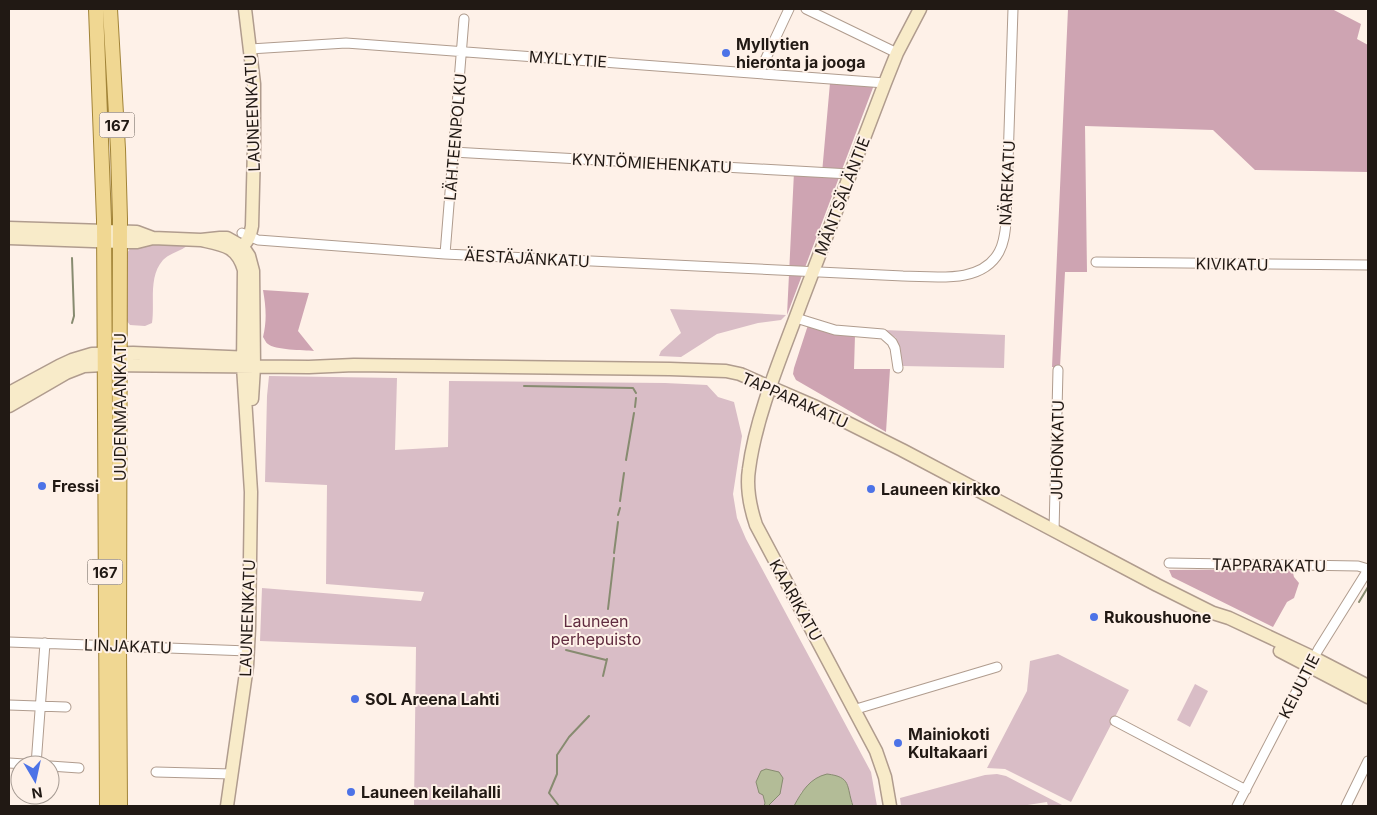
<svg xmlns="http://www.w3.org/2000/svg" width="1377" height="815" font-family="Inter,sans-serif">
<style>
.green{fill:#d9bdc6}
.forest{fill:#cea4b2}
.water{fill:#b3bc97;stroke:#878b70}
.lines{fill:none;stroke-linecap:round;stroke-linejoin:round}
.stream{stroke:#878b70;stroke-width:2}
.street-casing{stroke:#b09c8e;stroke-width:11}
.secondary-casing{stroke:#b09c8e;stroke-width:15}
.primary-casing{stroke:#a18337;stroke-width:16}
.street{stroke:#fff;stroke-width:9}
.secondary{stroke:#f8ebc9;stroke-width:12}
.primary{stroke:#f0d792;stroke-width:14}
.poi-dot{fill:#4d73e7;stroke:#fef1e8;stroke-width:2}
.labels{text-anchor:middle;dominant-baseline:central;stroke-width:4;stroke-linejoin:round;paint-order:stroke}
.shield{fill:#fef1e8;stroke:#635a54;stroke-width:1}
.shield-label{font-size:15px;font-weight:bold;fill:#211914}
.poi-label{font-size:16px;font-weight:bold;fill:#211914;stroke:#fef1e8;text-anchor:start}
.street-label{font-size:16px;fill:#211914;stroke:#fef1e8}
.park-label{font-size:16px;fill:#602b3f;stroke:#fef1e8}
</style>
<rect width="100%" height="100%" fill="#fef1e8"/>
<path class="green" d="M137 244 187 246C179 252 170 253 163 260 148 277 155 303 152 323L145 326 130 325 126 320 127 253 131 247Z
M670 309 786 315 781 320 758 323 717 334 681 357 659 356 661 351 681 333Z
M884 330 1005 335 1004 368 902 366 896 338Z
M269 376 397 378 395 450 448 447 449 381 665 383 707 385 718 397 734 402 742 436 733 494 737 518 746 539 871 772 877 806H853L850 798 802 791 794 806H768L780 794 756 782 759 793 763 794 765 803 764 806H414L416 647 260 641 262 588 421 601 424 592 326 584 327 485 265 482 267 396Z
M1058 654 1129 690 1071 802 1005 769 987 768 1027 691 1030 661Z
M1195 684 1208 691 1190 727 1177 720Z
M997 774 1006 776 1064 806H1048L1047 802 1021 806H901L900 798 985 775Z"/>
<path class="forest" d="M1068 9H1332L1361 24 1357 39 1368 45V276V172L1255 170 1213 130 1085 126 1087 272H1065L1060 367H1052Z
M830 83 874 85 787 315 794 172 822 173Z
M263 290 309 293 298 331 314 351C304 350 274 350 268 344 266 343 265 340 263 337 267 321 266 307 263 290Z
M808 325 855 335 854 369H890L886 432 796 380 793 374 794 368Z
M1292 569 1294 577 1299 583 1294 598 1287 602 1273 627 1172 577 1169 570Z"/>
<path class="water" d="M766 769 779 772 783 778 780 794 768 806H764L765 803 763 795 759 793 756 782 761 771Z
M827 774C852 777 846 786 853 806H794C802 791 810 778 827 774Z"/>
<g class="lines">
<path class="stream" d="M72 258 74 316 72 323
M524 386 633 388 636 393
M635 407 636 398
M626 460 634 413
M620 501 624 473
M618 515 620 508
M614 553 618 522
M1359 602 1368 587
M608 609 614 558
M566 650 606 660
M603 676 607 659
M559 806 549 793 557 774V755L569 737 589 716"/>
<defs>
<path id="street" d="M806 9 897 53
M250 49 346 43 885 83
M759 73 789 9
M453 152 850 174
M242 233 258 240 445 254 903 276C933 276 981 285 999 252 1004 243 1005 233 1006 223L1013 9
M445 254 464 19
M1096 262 1368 265
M796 318 835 330 883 334 892 342 895 348 898 368
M1054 531 1058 370
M1169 563 1358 566 1368 569
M9 642 248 651
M9 705 66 707
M853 710 997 667
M1115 721 1246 790
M9 763 40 765
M36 765 45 643
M50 766 79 768
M156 772 232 774
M1237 806 1318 650 1368 570
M1346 806 1368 761"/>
<path id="secondary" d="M9 228 137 232 153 238
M9 238 121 242H137L153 238 201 240 220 238H227L243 247 249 256 253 271 254 367 252 399
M201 240C224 245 237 246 244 270L243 366 251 492 249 628 247 666 227 806
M236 250C247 245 250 237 252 226L254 148V84L245 9
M9 393 59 366 72 360 92 354 133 353 252 358
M9 406 66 373 84 366 104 365 309 367 354 365 670 369 726 371 740 374 816 407 902 450 1157 585 1213 613 1229 618 1314 658 1368 686
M1280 651 1368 697
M890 806 885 777 876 751 756 525C750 507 746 488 749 469 756 415 782 355 801 303 829 230 857 156 885 83L897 53 920 9"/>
<path id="primary" d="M96 9 104 220 107 806
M110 9 118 149 120 219 119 645 120 806"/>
</defs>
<use href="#street" class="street-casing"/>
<use href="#secondary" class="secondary-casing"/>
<use href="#primary" class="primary-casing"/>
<use href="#street" class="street"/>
<use href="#secondary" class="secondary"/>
<use href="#primary" class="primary"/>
</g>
<g class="poi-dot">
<circle cx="726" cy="53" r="5"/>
<circle cx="42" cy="486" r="5"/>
<circle cx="871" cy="489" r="5"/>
<circle cx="1094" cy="617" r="5"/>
<circle cx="355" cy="699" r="5"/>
<circle cx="898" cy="743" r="5"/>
<circle cx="351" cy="792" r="5"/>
</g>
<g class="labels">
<g class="shield">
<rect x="99.5" y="112.5" width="35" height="25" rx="4"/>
<rect x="87.5" y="559.5" width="35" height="25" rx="4"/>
</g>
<g class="shield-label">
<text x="117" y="125">167</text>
<text x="105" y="572">167</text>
</g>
<g class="poi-label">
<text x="736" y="44">Myllytien<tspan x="736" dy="18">hieronta ja jooga</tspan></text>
<text x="52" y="486">Fressi</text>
<text x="881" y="489">Launeen kirkko</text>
<text x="1104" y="617">Rukoushuone</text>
<text x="365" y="699">SOL Areena Lahti</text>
<text x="908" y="734">Mainiokoti<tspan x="908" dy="18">Kultakaari</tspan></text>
<text x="361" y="792">Launeen keilahalli</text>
</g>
<g class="street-label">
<text transform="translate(568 59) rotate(4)">MYLLYTIE</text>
<text transform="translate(252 113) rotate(-92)">LAUNEENKATU</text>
<text transform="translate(455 137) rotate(-85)">LÄHTEENPOLKU</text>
<text transform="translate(652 163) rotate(3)">KYNTÖMIEHENKATU</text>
<text transform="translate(1007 183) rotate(-87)">NÄREKATU</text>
<text transform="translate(842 196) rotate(-69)">MÄNTSÄLÄNTIE</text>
<text transform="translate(527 258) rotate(3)">ÄESTÄJÄNKATU</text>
<text transform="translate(1232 264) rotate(1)">KIVIKATU</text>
<text transform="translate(795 400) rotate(24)">TAPPARAKATU</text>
<text transform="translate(120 407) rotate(-90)">UUDENMAANKATU</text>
<text transform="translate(1057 450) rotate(-89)">JUHONKATU</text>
<text transform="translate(1269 565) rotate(1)">TAPPARAKATU</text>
<text transform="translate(796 600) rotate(61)">KAARIKATU</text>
<text transform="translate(247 618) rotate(-88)">LAUNEENKATU</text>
<text transform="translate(128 646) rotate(2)">LINJAKATU</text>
<text transform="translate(1299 686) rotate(-63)">KEIJUTIE</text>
</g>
<g class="park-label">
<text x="596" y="621">Launeen<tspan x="596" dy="18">perhepuisto</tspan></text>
</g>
</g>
<rect width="1377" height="815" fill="none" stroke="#211914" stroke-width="20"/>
<g transform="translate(35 780) rotate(171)"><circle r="24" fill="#fef1e8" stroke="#a69b93"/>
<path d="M0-4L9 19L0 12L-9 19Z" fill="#4d73e7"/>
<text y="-8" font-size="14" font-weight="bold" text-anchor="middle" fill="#211914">N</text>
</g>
</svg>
